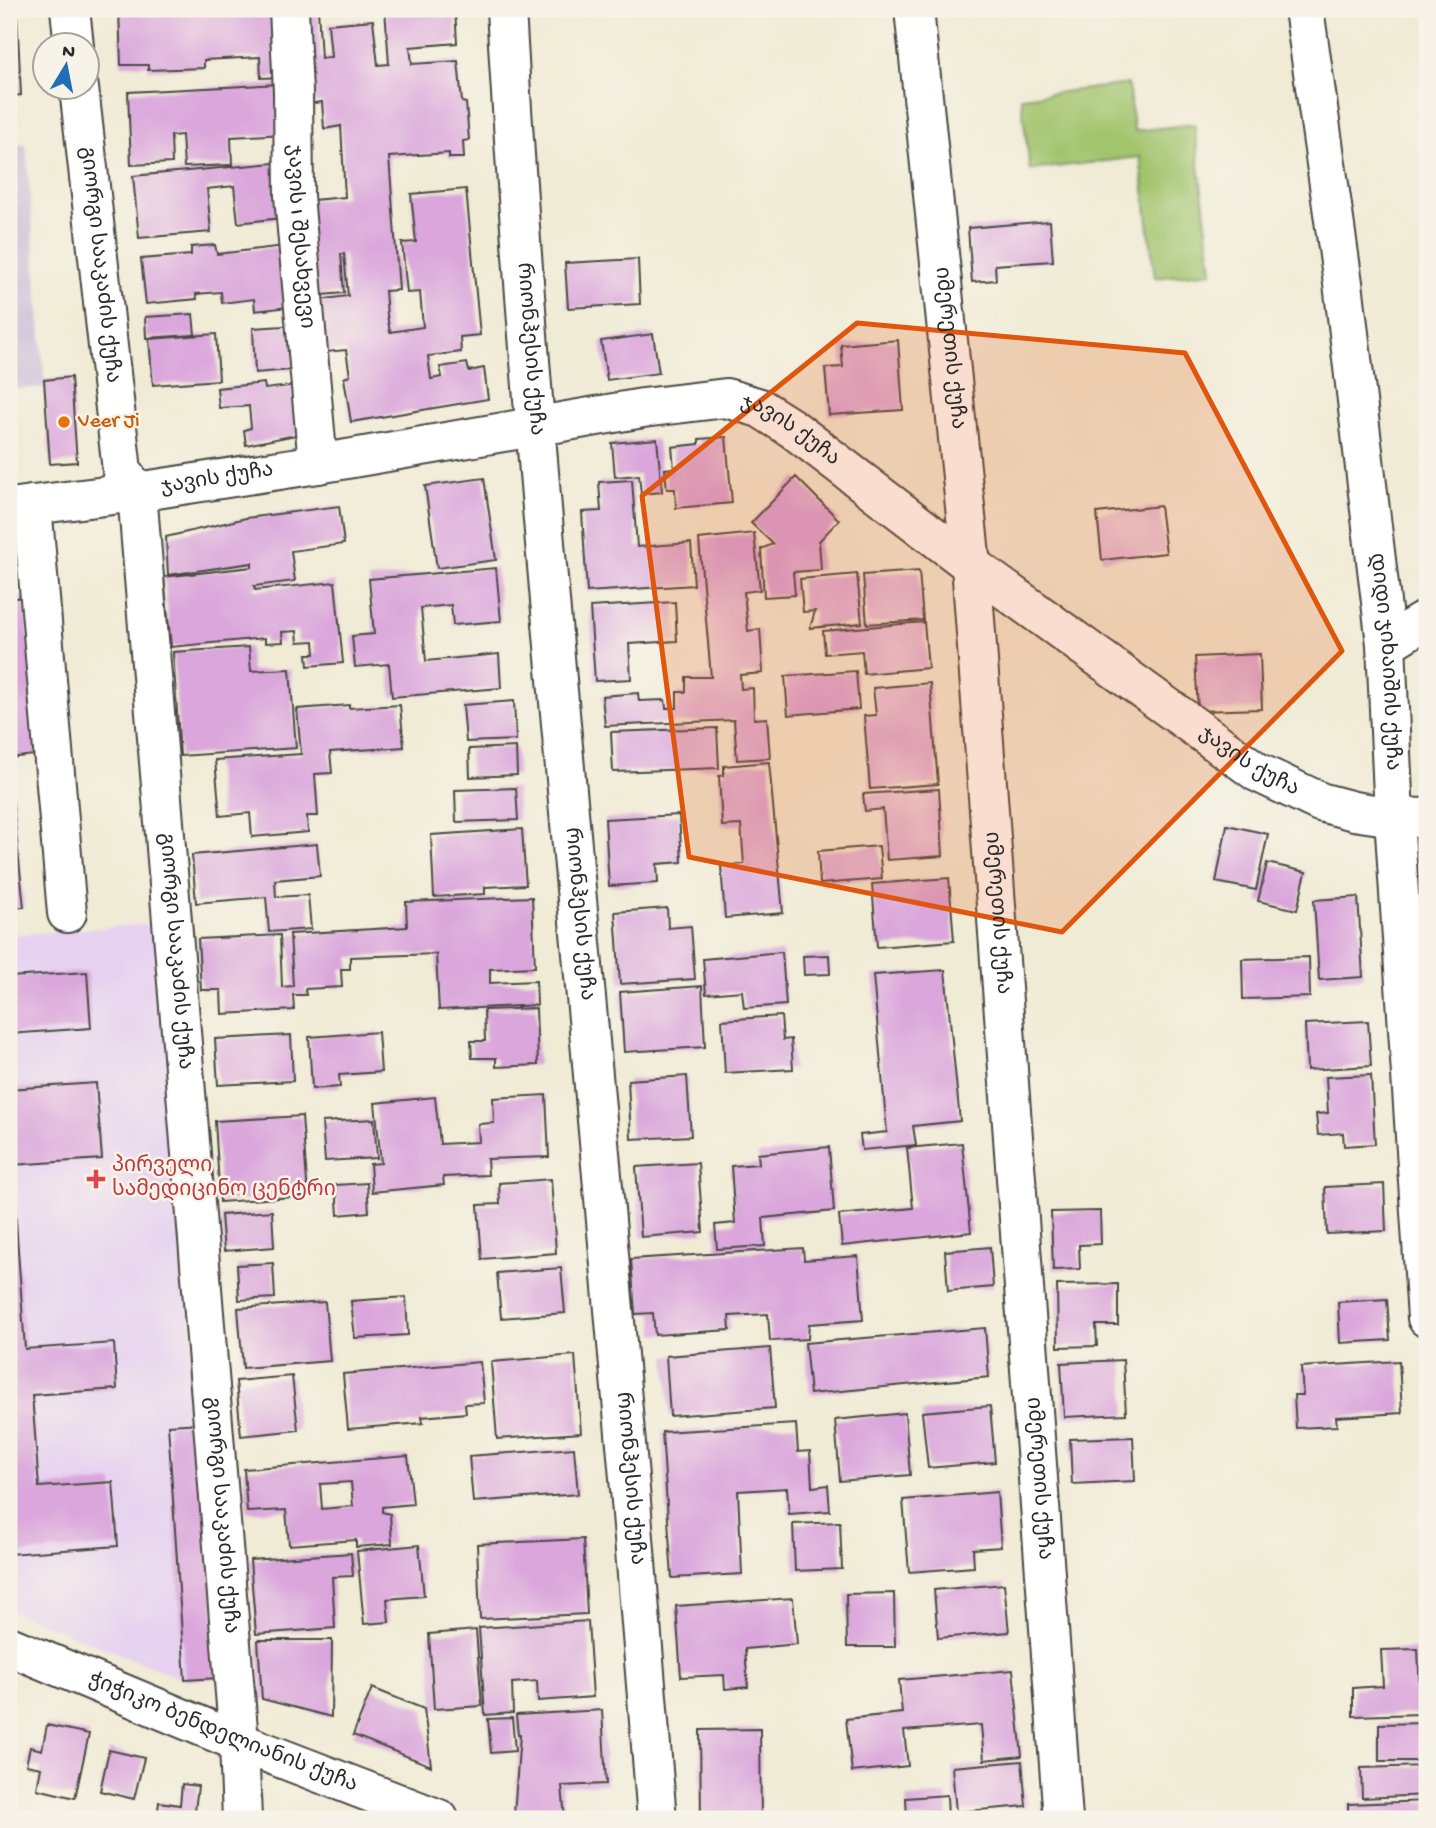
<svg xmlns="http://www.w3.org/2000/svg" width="1436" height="1828" font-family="'Gochi Hand','Noto Sans Georgian',sans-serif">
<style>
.built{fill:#e6d2f0}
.industrial{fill:#c8bfd8}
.green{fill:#a1c46d;stroke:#66784c;stroke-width:2}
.building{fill:#daa6db;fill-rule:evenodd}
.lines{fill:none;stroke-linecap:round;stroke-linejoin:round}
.minor-casing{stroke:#494844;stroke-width:42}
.minor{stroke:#fff;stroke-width:38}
.marked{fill:#df570e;fill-opacity:0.2;stroke:#df570e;stroke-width:5;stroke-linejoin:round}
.food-dot{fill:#e8710a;stroke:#f7f3e8;stroke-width:2.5}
.health-dot{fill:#e0444e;stroke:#f7f3e8;stroke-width:2.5}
.labels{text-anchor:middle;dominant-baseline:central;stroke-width:5;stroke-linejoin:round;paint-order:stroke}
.street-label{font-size:21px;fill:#2b2b2b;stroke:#f7f3e8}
.food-label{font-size:21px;fill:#c56008;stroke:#f7f3e8;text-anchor:start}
.health-label{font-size:21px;fill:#be3a42;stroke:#f7f3e8;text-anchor:start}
</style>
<rect width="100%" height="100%" fill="#f7f3e8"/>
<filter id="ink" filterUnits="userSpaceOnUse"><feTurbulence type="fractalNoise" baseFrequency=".0143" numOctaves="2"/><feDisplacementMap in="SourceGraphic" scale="14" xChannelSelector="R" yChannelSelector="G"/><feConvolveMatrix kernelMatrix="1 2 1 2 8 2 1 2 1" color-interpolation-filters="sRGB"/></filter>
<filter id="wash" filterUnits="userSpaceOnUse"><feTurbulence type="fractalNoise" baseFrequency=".00686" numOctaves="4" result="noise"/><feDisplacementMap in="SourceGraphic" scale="28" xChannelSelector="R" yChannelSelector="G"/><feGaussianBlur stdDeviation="1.57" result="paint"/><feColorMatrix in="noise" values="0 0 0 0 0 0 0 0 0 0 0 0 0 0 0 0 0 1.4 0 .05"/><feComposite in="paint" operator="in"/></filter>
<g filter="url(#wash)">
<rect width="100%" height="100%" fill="#f0ebd5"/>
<path class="built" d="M164 923 219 1678 185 1680 9 1610V935Z"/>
<path class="industrial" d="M26 144 45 387 9 390V145Z"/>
<path class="green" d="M1128 84 1134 131 1194 124 1212 272 1155 278 1140 157 1030 170 1021 97Z"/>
<g id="blocks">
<path class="building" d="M119 9H285L287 77 261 78 260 57 204 60V68L148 70V65H121Z
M294 9H318L321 58 331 57 328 24 373 20 378 65 389 64 385 9H455L457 43 410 47 412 64 458 61 462 102 466 103 469 140 463 141 464 158H449V153L389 157 399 290 385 291 387 315 390 332 423 327 420 292 407 293 402 243 416 242 411 194 466 189 480 335 460 337 461 352 428 356 431 379 442 377 440 367 467 363 469 371 484 368 488 399 351 422 344 378 350 376 346 350 316 353 310 301 348 296 344 254H341L344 293 310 296 302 201 345 197 341 126 324 129 322 102 301 105Z
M17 12 21 95 9 96V13Z
M281 84 284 134 231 137 232 165 184 167 182 135 171 136 172 163 131 165 128 92Z
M285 162 290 217 238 223 234 186 207 189 211 232 139 238 133 176Z
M1050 221 1053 261 995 265 996 280 972 282 968 228Z
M215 245 217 254 293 245 297 306 255 311 254 299 222 303 221 292 196 294 197 299 146 304 141 259 191 255V247Z
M638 259 640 304 568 308 565 263Z
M193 314 195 335 146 338 145 317Z
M300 325 302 369 255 373 253 328Z
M216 334 219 380 153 385 149 339Z
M653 334 659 373 607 380 601 341Z
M898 340 903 410 829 415 825 368 843 367 841 345Z
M71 377 77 462 50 464 44 380Z
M264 383 265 389 306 384 311 432 246 445 244 430 251 428 249 406 219 408 217 388Z
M726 437 732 503 676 508 675 489H667L665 469 674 468 672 447 699 444V439Z
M657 439 662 492 641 494 639 475 615 477 612 443Z
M796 477 839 520 819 541 821 570 793 572 795 595 764 597 761 549 773 544 751 523Z
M484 478 496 560 437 568 425 486Z
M632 480 637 547 691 543 694 585 587 592 582 512 601 511 599 482Z
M339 506 344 544 291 551 295 581 254 586 255 590 335 582 343 663 308 666 307 654H315L314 641 298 642 297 631 282 632 283 642 265 643V638L171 647 164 577 252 567V563L168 575 166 537 246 518Z
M1160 506 1166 553 1102 560 1097 513Z
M754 533 760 590 744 592 748 631 760 629 763 673 740 675 741 689 753 688 754 719 767 718 770 758 737 760 734 720 605 726 602 696 638 693 639 701 665 700 666 708H677V692H686V677H711L699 539Z
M496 568 501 621 453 625 451 605 421 608 426 661 499 654 501 688 392 697 389 664 355 667 352 636 374 634 369 579Z
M919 571 923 620 867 624 863 575Z
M857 574 862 623 810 628 815 611 803 612 800 579Z
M24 597 42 754 9 758V599Z
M675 602 677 641 629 644 631 679 595 681 590 607Z
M924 622 928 668 864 674 862 651 825 654 823 631Z
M249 647 251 671 290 669 296 748 180 756 173 652Z
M1260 654 1262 709 1198 711 1195 657Z
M856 671 859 709 788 715 785 676Z
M930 683 938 784 870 789 864 716 876 715 873 688Z
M514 701 516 740 466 742 463 705Z
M349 705V708L400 705 404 747 330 752 332 773 315 774 318 816H307L308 832 252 837 250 813 220 816 215 760 301 754 297 709Z
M717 728 719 768 613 772 611 732Z
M516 747 517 775 470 777 469 749Z
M769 762 783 913 725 918 721 866 744 864 741 825 722 826 719 776 724 775V766Z
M9 786H11L24 907 9 908Z
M516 788 518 820 456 822 455 790Z
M939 789 943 856 887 860 883 809 865 811 863 794Z
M679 815 682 862 657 864 658 883 609 886 605 819Z
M1227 825 1268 834 1256 890 1216 882Z
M522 829 526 885 485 887V894L434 897 431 835Z
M317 844 320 876 275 880 276 897 308 895 311 929 269 932 266 897 196 903 192 855Z
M879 846 882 879 820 884 818 851Z
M1267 863 1306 872 1297 910 1258 901Z
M949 878 954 941 877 947 872 884Z
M532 897 535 967 490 969V983L536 981 537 1005 439 1010 436 954 350 957V969H341L342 987 305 989 306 995H293L294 1010 222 1014 221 990H201L198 939 280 935 282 987 293 986 290 934 407 927 406 902Z
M1358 897 1363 977 1319 980 1314 900Z
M667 908 668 928 691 926 695 979 620 984 615 912Z
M782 952 786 1005 744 1008 742 991 706 994 703 959Z
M829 955 830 974 804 975 803 956Z
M1309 957 1310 997 1243 999 1242 959Z
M945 970 960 1121 913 1126 916 1145 862 1150 860 1135 887 1132 873 975Z
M87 972 91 1028 9 1034V977Z
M702 986 705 1047 624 1052 620 992Z
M536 1008 538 1065 496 1067V1058H472L471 1041H485L484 1010Z
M781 1016 783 1040 791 1039 793 1069 725 1073 722 1020Z
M1368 1021 1371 1066 1307 1070 1305 1024Z
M378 1032 381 1072 339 1075 340 1087 312 1089 309 1037Z
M291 1035 293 1081 218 1085 215 1039Z
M1371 1075 1375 1144 1344 1146 1343 1133 1318 1135 1316 1114 1328 1113 1326 1077Z
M687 1076 691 1136 631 1139 628 1080Z
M96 1083 102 1159 12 1165 25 1349 114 1343 117 1389 32 1395 39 1487 113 1482 118 1546 9 1554V1089Z
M546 1095 549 1157 487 1159 488 1175 443 1177 444 1185 372 1192 370 1164 381 1163 375 1103 435 1097 440 1144 479 1142 478 1124 494 1123 493 1098Z
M302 1116 308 1196 220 1202 215 1121Z
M374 1119 377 1158 325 1161 322 1122Z
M962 1143 971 1232 842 1246 839 1215 913 1208 907 1148Z
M829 1147 834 1211 763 1218 765 1246 717 1249 715 1225 735 1223 731 1166 759 1164 758 1154Z
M698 1163 703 1232 641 1237 636 1167Z
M551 1179 556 1253 482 1259 478 1205 500 1204 499 1183Z
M367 1183 369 1212 338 1215 336 1185Z
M1384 1184 1386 1231 1327 1234 1325 1187Z
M272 1211 274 1247 224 1251 221 1215Z
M1100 1211 1101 1244 1079 1245 1080 1269 1053 1270 1051 1212Z
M990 1247 993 1287 948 1291 945 1251Z
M803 1248 804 1260 858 1256 863 1320 809 1324 808 1339 770 1341 768 1314 729 1316 730 1330 655 1335 653 1313 635 1314 631 1259Z
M273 1263 275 1298 239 1300 237 1265Z
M561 1268 565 1313 501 1318 497 1273Z
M1118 1284V1325H1096L1097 1346 1058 1347 1057 1285Z
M406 1297 408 1335 355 1338 351 1301Z
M1387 1299 1390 1340 1340 1343 1338 1302Z
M325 1302 330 1361 243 1368 238 1308Z
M985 1328 989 1377 810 1394 805 1343Z
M770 1348 775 1408 670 1416 666 1356Z
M575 1355 581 1433 497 1439 491 1362Z
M1123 1360 1126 1414 1064 1417 1061 1363Z
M1399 1361 1402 1413 1336 1417 1337 1426 1296 1428 1294 1395H1303L1301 1367Z
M480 1362 484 1403 465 1404 466 1413 422 1417 423 1423 348 1429 343 1374Z
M292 1376 298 1430 241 1436 236 1381Z
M990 1406 995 1462 928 1468 922 1412Z
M905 1413 910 1475 840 1481 835 1420Z
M202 1423 219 1678 185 1680 168 1425Z
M796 1424 798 1452 810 1451 812 1487 828 1485 830 1511 789 1514 787 1488 738 1491 742 1574 672 1578 662 1432Z
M1133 1437 1135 1481 1072 1484 1070 1439Z
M574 1448 578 1494 473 1502 469 1456Z
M408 1456 413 1504 382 1507V1512L390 1514 392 1544 356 1547V1540L289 1545 286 1510 247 1512 244 1469ZM351 1482 353 1506 322 1509 320 1484Z
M997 1492 1001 1547 973 1549 974 1567 909 1572 903 1500Z
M840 1522 842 1569 795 1571 793 1524Z
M583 1539 587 1614 480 1619 477 1544Z
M419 1545 424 1596 387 1599 389 1622 364 1624 357 1551Z
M351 1553 353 1576 332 1577 335 1628 256 1634 250 1560Z
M1004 1584 1009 1632 938 1638 934 1590Z
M894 1593 895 1647H847L846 1594Z
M793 1598 797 1644 745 1649 748 1687 725 1689 724 1675 681 1677 676 1606Z
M588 1621 593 1697 538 1701 537 1681 512 1683 513 1713 485 1715 479 1628Z
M476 1630 482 1706 434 1709 429 1634Z
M258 1640H332L331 1717 262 1699Z
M1418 1649 1421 1714 1353 1716V1688L1383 1686 1381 1650Z
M1013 1670 1022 1756 984 1760 981 1725 904 1731 908 1766 852 1772 846 1719 902 1713 899 1680Z
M372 1688 424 1709 431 1766 353 1735Z
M602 1710 606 1784 562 1786 565 1819 514 1815 520 1735H518L516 1715Z
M512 1718 515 1751 491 1753 488 1719Z
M1425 1723V1761H1379V1724Z
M47 1725 89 1734 75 1798 37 1789 41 1768 26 1765 30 1747 42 1750Z
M760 1729 761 1819H701L700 1730Z
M109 1750 144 1758 134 1799 100 1791Z
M1022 1761 1026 1806 956 1812 952 1767Z
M1427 1766V1795L1362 1798 1361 1768Z
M182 1784 198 1786 194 1819H157L159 1802 180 1805Z
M947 1795 948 1819H907L906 1798Z
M1427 1801V1819H1348V1804Z"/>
</g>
</g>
<g filter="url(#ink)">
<use href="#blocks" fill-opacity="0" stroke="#494844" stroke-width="2"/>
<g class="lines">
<defs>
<g id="minor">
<path d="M70 9 74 46"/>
<path id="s1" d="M289 9 293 92 294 196 318 464"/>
<path id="s2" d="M506 9C525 346 557 682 588 1019 613 1286 636 1552 657 1819"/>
<path id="s3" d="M914 9 971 565 1063 1819"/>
<path id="s4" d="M1304 9 1343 283 1386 644 1394 817 1427 1318"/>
<path id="s5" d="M79 88 122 471 137 492 239 1742 242 1819"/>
<path d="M32 505 67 913"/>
<path id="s6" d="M9 508 137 492 318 464 643 408 726 398 760 408 793 429 971 565 1257 772 1320 802 1354 811 1394 817 1427 818"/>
<path d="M1386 644 1427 619"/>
<path id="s7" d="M9 1646 239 1742 439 1819"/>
</g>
</defs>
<use href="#minor" class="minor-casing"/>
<use href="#minor" class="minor"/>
</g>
</g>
<path class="marked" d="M857 323 1185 353 1342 651 1062 932 689 857 642 496Z"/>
<circle class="food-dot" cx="64" cy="422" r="7"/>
<path class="health-dot" d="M92.5 1168.5h7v7h7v7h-7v7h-7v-7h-7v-7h7z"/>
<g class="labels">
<g class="street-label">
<text stroke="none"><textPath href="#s1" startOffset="228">ჯავის I შესახვევი</textPath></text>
<text stroke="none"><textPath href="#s5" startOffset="178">გიორგი სააკაძის ქუჩა</textPath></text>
<text stroke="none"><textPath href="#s3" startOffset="341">იმერეთის ქუჩა</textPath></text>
<text stroke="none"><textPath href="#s2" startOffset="341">რიონჰესის ქუჩა</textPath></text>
<text stroke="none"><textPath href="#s6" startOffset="798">ჯავის ქუჩა</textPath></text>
<text stroke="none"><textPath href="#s6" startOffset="210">ჯავის ქუჩა</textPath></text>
<text stroke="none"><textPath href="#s4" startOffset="658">დიდი ჯიხაიშის ქუჩა</textPath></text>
<text stroke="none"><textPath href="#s6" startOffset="1365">ჯავის ქუჩა</textPath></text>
<text stroke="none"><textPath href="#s3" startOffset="908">იმერეთის ქუჩა</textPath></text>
<text stroke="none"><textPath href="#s2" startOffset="908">რიონჰესის ქუჩა</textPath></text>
<text stroke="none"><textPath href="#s5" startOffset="872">გიორგი სააკაძის ქუჩა</textPath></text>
<text stroke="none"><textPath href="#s2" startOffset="1475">რიონჰესის ქუჩა</textPath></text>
<text stroke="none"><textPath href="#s3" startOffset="1475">იმერეთის ქუჩა</textPath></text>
<text stroke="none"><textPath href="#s5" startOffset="1438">გიორგი სააკაძის ქუჩა</textPath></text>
<text stroke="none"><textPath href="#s7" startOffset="231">ჭიჭიკო ბენდელიანის ქუჩა</textPath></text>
</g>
<g class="food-label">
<text x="78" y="422">Veer Ji</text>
</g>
<g class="health-label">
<text x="112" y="1167">პირველი<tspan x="112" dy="24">სამედიცინო ცენტრი</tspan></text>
</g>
</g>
<rect width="1436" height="1828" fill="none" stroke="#f7f3e8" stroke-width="35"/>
<g transform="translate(66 66) rotate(10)"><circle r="33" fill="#f7f3e8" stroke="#a5a39c" stroke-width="2"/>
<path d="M0-5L12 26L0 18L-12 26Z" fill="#1f6fb2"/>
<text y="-10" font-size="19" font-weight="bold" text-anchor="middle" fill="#2b2b2b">N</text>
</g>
</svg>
